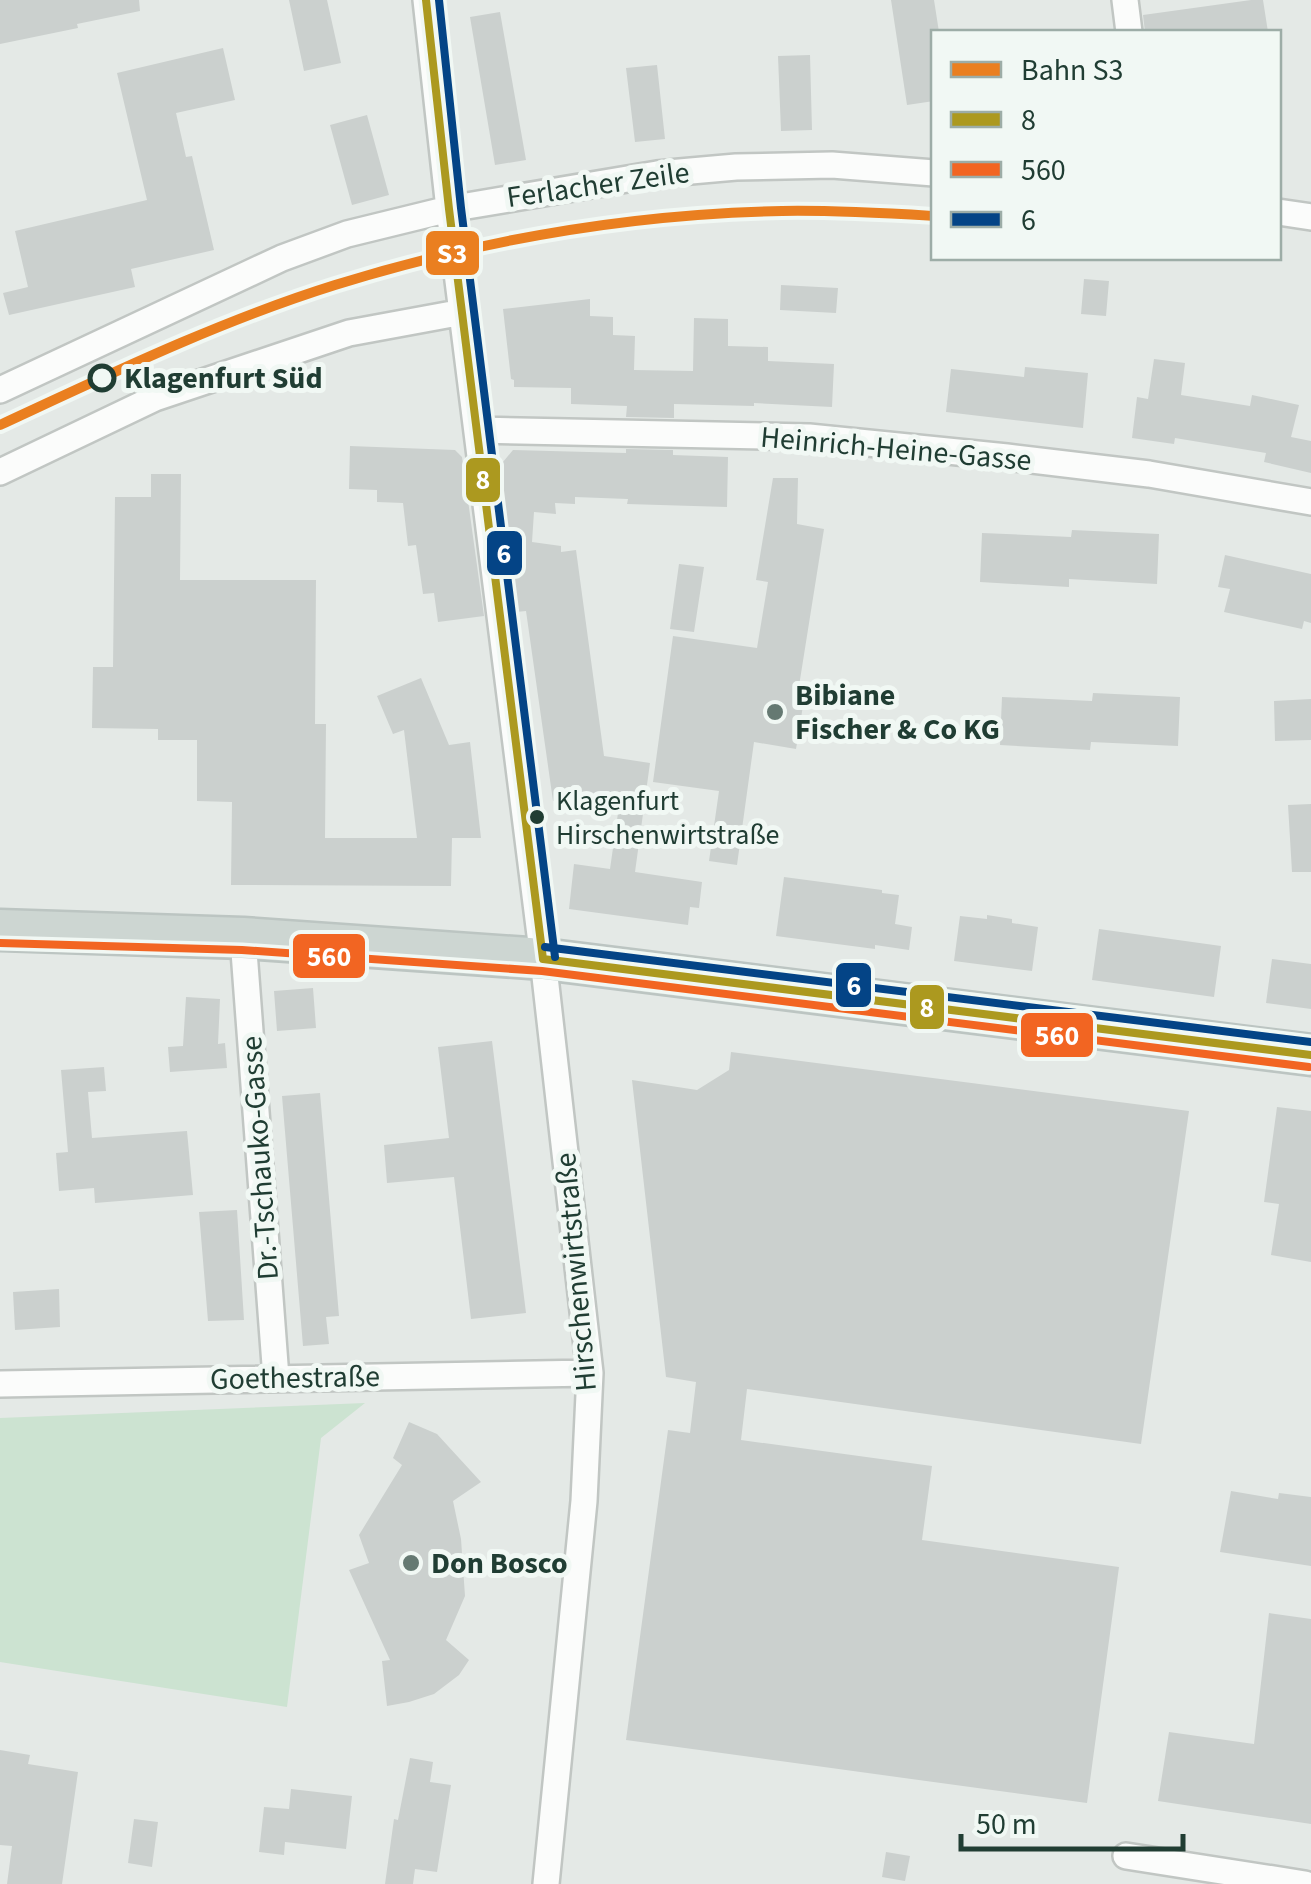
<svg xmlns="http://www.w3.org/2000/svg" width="1311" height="1884" font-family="'Source Sans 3',sans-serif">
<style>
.green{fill:#cce3d1}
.building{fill:#cbd0ce}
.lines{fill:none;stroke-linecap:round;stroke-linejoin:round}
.minor-casing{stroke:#c1c6c3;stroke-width:30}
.primary-casing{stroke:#bcc5c2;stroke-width:45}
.minor{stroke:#fbfcfb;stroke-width:25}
.primary{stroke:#cdd6d2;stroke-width:40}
.bus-1-casing{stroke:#f1f8f4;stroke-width:15}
.bus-2-casing{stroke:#f1f8f4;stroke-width:15}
.bus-3-casing{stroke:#f1f8f4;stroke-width:15}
.bus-1{stroke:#ac991f;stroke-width:8}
.bus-2{stroke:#f26522;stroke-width:8}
.bus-3{stroke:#044486;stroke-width:8}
.rail-1-casing{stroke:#f1f8f4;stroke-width:18}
.rail-1{stroke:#ea7f20;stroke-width:10}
.stop-dot{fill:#f1f8f4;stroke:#203d33;stroke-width:5}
.poi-dot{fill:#657972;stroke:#f1f8f4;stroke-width:4}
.bus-dot{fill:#203d33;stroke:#f1f8f4;stroke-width:4}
.labels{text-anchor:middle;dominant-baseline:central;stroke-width:10;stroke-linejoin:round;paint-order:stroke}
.bus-label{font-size:28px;fill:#203d33;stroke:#f1f8f4;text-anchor:start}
.street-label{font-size:30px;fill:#203d33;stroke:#f1f8f4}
.stop-label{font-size:30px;font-weight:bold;fill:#203d33;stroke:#f1f8f4;text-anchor:start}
.poi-label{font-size:30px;font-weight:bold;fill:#203d33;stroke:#f1f8f4;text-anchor:start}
.line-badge{stroke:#f1f8f4;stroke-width:4}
.badge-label{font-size:28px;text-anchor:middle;font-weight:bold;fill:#fff}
</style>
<rect width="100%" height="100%" fill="#e4e9e6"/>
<path class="green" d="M365 1403 321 1438 287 1707 0 1662V1418Z"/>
<path class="building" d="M0 0H139L140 11 77 24 78 28 0 44Z
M289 0H327L341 63 304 71Z
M891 0H934L939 32H934V101L907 105Z
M1251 0H1263L1268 32H1145L1143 15Z
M500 12 526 160 495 165 470 17Z
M223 48 235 100 176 113 186 157 192 156 214 250 131 269 135 287 9 315 3 293 28 287 15 231 147 200 117 73Z
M810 55 812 130 781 131 778 56Z
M657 65 665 139 635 142 626 68Z
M367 115 389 195 352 205 330 125Z
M1084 279 1109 281 1106 316 1081 314Z
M781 285 838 288 836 313 780 310Z
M590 299V316L613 317V335L635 336 634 370 693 371 694 318 728 319V346L768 347V361L834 364 832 407 754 403V406L674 404V418L626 417 627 406 571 404V388L514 387V380L511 379 503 309Z
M1154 359 1185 363 1181 395 1250 406 1252 395 1299 405 1291 437 1311 441V473L1264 462 1266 453 1175 438 1174 444 1132 438 1137 397 1148 399Z
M1025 367 1088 373 1083 428 946 412 951 369 1024 377Z
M350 446 455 450 462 457 484 616 438 622 434 593 423 594 416 545 408 546 403 503 377 502V490L349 489Z
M626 449 673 450V455L728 457 727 507 627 504 628 499 575 497V504L555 503 556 514 534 512 532 542 561 546V552L576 550 604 756 650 763 635 872 702 882 699 908 690 907 688 925 569 909 574 864 610 869 621 792 553 801 526 611 516 612 498 468 513 450 626 453Z
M151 474H181L180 580H316L315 724H326L325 838H417L404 730 393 734 377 696 421 678 449 745 470 742 481 838H452L451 886 231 885 232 802 197 801V740H158V729L92 728 93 667H113L115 497H151Z
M773 478H798L797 524 824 529 799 686 806 687 796 749 754 742 737 865 709 861 719 791 653 782 673 636 757 648 768 582 756 580Z
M1072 530 1159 534 1157 584 1069 579V587L980 582 982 533 1071 537Z
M1225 555 1311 574V623L1304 621 1302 629 1224 612 1230 589 1218 587Z
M679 564 704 567 694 632 670 629Z
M1093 693 1180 697 1178 746 1091 742 1090 750 1000 745 1002 697 1092 701Z
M1311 699V740L1275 741 1274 701Z
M1311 804V872H1292L1288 805Z
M784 877 882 890V893L899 895 895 924 912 927 909 950 875 945V949L776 936Z
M987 915 1012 919V923L1038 927 1032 971 954 961 960 916 987 919Z
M1099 929 1221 946 1214 997 1092 980Z
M1272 959 1311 964V1009L1266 1003Z
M313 988 316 1028 277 1031 274 991Z
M186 997 220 999 218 1044 225 1043 227 1068 170 1072 168 1047 183 1046Z
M492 1041 526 1313 471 1319 454 1177 387 1183 384 1145 449 1138 438 1047Z
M731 1052 1189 1111 1141 1444 747 1389 741 1440 932 1466 922 1540 1119 1567 1087 1803 626 1740 668 1430 690 1433 696 1382 666 1377 632 1080 697 1090 729 1070Z
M104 1067 106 1091 88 1092 92 1138 187 1131 193 1195 95 1203 94 1188 59 1191 56 1153 68 1152 61 1070Z
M320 1093 339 1316 326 1317 329 1344 303 1346 282 1096Z
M1277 1107 1311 1111V1262L1271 1255 1279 1204 1264 1202Z
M237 1210 244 1320 208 1321 199 1212Z
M59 1289 60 1327 15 1330 13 1292Z
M409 1422 437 1434 481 1482 453 1501 461 1539 465 1596 446 1640 469 1660 459 1675 434 1694 409 1702 387 1706 382 1661 390 1660 349 1570 369 1563 359 1535 402 1465 393 1458Z
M1231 1491 1278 1499 1279 1493 1311 1497V1566L1220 1552Z
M1269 1613 1311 1619V1824L1158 1801 1169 1732 1254 1744Z
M0 1750 30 1755 28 1764 78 1772 62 1884H7L12 1846 0 1845Z
M410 1758 433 1762 430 1782 451 1785 437 1872 415 1869 413 1884H385L394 1819 398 1820Z
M291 1789 352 1796 346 1849 285 1842 284 1855 259 1852 264 1807 289 1809Z
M134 1819 158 1822 152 1867 128 1863Z
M886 1852 910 1856 905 1881 882 1877Z"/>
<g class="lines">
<defs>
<path id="minor" d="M426 0 449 209 543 959 590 1373 584 1501 546 1884
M1125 0 1129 32
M1278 212 1311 217
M0 390 282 258 347 234 449 209 657 174 736 167 832 165 934 173
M477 430 809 437 1007 457 1149 474 1311 502
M0 472 155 398 349 333 463 312
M243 938 276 1378
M0 1384 590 1373
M1126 1856 1305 1884"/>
<path id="primary" d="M0 930 243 938 543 959 1311 1055"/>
</defs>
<use href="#minor" class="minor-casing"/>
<use href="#primary" class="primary-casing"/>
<use href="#minor" class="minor"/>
<use href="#primary" class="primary"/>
<defs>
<path id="bus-1" d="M426 0 449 209 543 959
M543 959 1311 1055"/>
<path id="bus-2" d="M0 943 242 950 542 971 1309 1067"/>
<path id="bus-3" d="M439 0 461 208 555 957
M545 947 1311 1042"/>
</defs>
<use href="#bus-1" class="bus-1-casing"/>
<use href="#bus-2" class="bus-2-casing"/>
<use href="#bus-3" class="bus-3-casing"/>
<use href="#bus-1" class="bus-1"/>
<use href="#bus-2" class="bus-2"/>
<use href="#bus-3" class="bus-3"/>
<defs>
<path id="rail-1" d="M0 425C110 374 220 321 335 285 480 240 631 214 782 211 833 210 883 213 934 216"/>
</defs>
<use href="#rail-1" class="rail-1-casing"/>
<use href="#rail-1" class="rail-1"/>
</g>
<circle class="stop-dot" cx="102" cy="378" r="12"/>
<g class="poi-dot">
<circle cx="775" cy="712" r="10"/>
<circle cx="411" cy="1563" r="10"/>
</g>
<circle class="bus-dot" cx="537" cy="817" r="9"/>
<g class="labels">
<g class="bus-label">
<text x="556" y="801">Klagenfurt<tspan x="556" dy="34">Hirschenwirtstraße</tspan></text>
</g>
<g class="street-label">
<text transform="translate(598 185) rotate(-8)">Ferlacher Zeile</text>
<text transform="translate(896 449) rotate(5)">Heinrich-Heine-Gasse</text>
<text transform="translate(260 1158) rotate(-94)">Dr.-Tschauko-Gasse</text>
<text transform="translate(576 1272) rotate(-95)">Hirschenwirtstraße</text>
<text transform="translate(295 1378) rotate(-1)">Goethestraße</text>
</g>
<g class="stop-label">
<text x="124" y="378">Klagenfurt Süd</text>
</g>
<g class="poi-label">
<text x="795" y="695">Bibiane<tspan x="795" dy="34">Fischer &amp; Co KG</tspan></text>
<text x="431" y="1563">Don Bosco</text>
</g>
</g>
<g class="line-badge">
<rect x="424" y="229" width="57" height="48" rx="10" fill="#ea7f20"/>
<rect x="464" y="456" width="38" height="48" rx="10" fill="#ac991f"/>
<rect x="485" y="529" width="39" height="48" rx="10" fill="#044486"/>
<rect x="291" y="932" width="76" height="48" rx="10" fill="#f26522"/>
<rect x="834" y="961" width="39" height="48" rx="10" fill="#044486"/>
<rect x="908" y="983" width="38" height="48" rx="10" fill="#ac991f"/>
<rect x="1019" y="1011" width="76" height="48" rx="10" fill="#f26522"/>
</g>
<g class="badge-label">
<text x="452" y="263">S3</text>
<text x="483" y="489">8</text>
<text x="504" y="563">6</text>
<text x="329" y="966">560</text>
<text x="854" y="995">6</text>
<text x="927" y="1017">8</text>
<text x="1057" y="1045">560</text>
</g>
<rect x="931" y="30" width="350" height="230" fill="#f1f8f4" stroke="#9dada7" stroke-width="2.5"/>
<rect x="951" y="62" width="50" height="15" fill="#ea7f20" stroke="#9dada7" stroke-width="2.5"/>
<text x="1021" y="80" font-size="30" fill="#203d33">Bahn S3</text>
<rect x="951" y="112" width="50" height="15" fill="#ac991f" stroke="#9dada7" stroke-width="2.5"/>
<text x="1021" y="130" font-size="30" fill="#203d33">8</text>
<rect x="951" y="162" width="50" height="15" fill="#f26522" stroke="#9dada7" stroke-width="2.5"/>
<text x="1021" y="180" font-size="30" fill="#203d33">560</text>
<rect x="951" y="212" width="50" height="15" fill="#044486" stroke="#9dada7" stroke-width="2.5"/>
<text x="1021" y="230" font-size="30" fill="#203d33">6</text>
<path d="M961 1834v15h222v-15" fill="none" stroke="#203d33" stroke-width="5"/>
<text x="976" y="1834" font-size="30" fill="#203d33" stroke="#f1f8f4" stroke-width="8" paint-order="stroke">50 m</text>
</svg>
